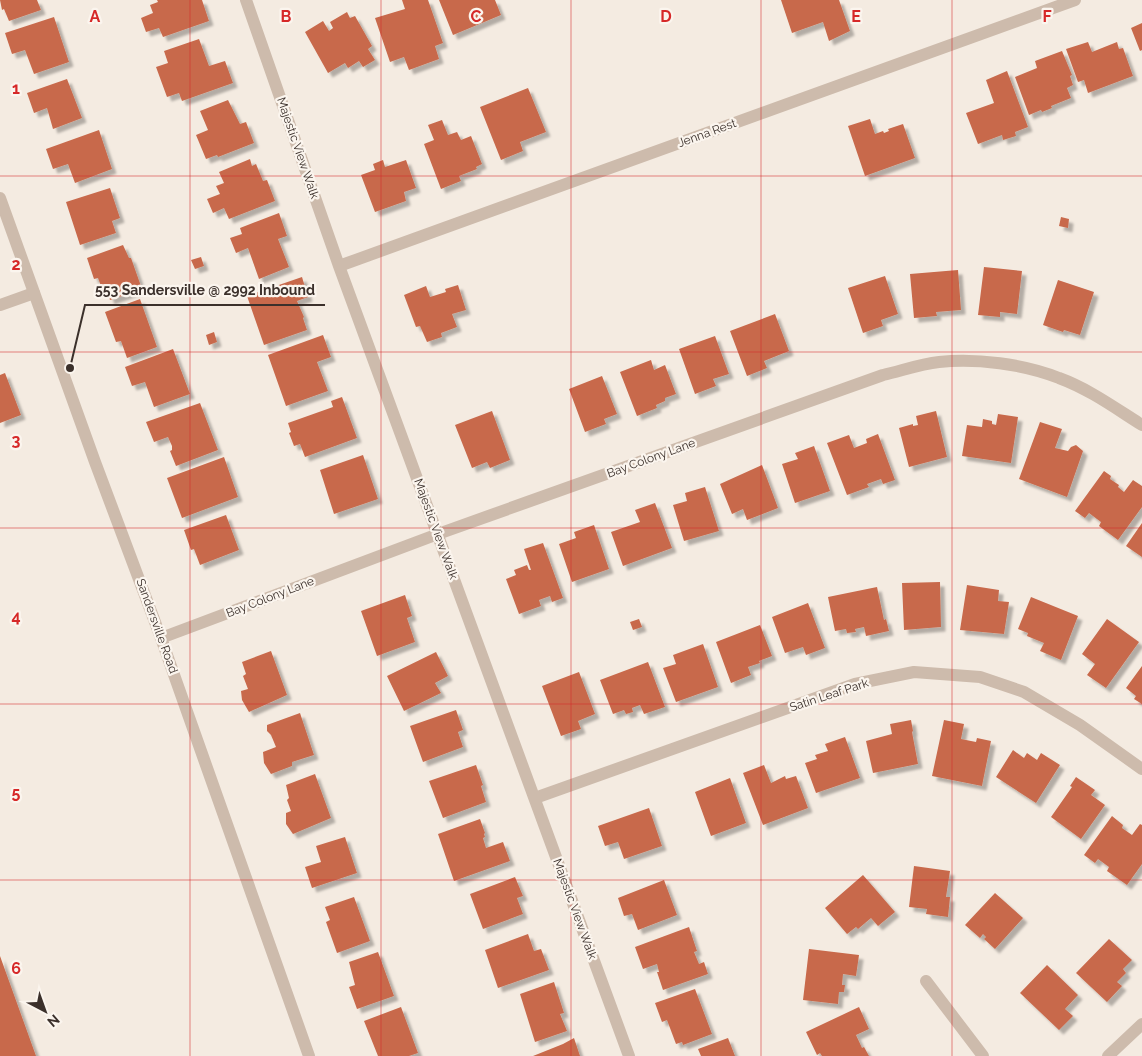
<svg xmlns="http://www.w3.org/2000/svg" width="1142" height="1056" font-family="Raleway,sans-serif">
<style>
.building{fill:#c8694b;filter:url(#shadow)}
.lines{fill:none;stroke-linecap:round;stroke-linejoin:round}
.minor{stroke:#cdbbac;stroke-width:12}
.tertiary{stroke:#cdbbac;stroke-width:12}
.grid{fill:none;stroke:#d62828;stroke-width:1;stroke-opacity:0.55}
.labels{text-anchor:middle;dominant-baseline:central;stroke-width:4.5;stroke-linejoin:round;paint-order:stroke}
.street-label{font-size:12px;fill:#3b302b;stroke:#fbf5ee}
.grid-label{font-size:16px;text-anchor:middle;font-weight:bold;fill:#d62828;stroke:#fbf5ee;stroke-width:4.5;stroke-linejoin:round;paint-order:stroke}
.leader{fill:none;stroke:#3b302b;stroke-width:2}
.callout-dot{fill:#3b302b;stroke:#fbf5ee;stroke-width:2}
.callout-label{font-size:14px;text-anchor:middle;font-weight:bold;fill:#3b302b;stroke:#fbf5ee;stroke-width:4.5;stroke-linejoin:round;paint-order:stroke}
</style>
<defs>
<filter id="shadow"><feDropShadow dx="4.5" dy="4.5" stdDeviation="1" flood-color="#0004"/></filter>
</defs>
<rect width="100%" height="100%" fill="#f4ebe1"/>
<path class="building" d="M0 0H37L41 10 9 21 4 9 2 10Z
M157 0H202L209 21 163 37 159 28 146 32 141 18 153 13 150 5 158 2Z
M402 0H428L443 43 435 46 439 59 409 70 404 57 390 62 375 18 405 9Z
M439 0H495L501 15 453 35Z
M781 0H839L850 31 829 41 823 22 792 33Z
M347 12 350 18 355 16 372 46 368 49 375 60 363 67 359 61 348 68 345 63 328 73 305 32 323 21 329 31 333 28 330 22Z
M54 17 69 62 34 74 25 50 12 54 5 33Z
M1142 23V50L1140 51 1131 28Z
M199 39 209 66 225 61 233 83 182 101 179 93 167 97 156 67 168 63 164 51Z
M1088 42 1092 52 1117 42 1119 49 1123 48 1133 76 1088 93 1084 80 1078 82 1066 49Z
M1062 51 1072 75 1070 76 1073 85 1067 88 1071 98 1051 106 1052 108 1042 112 1041 110 1029 115 1015 77 1037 68 1035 61Z
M1007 71 1028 127 1015 132 1016 136 1003 140 1002 135 978 144 966 113 994 103 986 80Z
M67 79 82 118 53 129 47 108 34 113 27 93Z
M528 88 546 132 520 142 523 151 501 160 480 107Z
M228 100 240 124 246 122 254 143 218 157 217 155 206 159 196 135 208 130 200 111Z
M870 119 875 134 883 131 884 133 889 131 888 129 903 124 915 158 865 176 848 126Z
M442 120 448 135 457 132 461 140 471 136 482 164 476 167 477 169 459 176 461 181 441 189 424 144 434 140 428 125Z
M99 130 112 169 75 183 68 164 53 169 46 149Z
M250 159 252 166 256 164 263 181 267 180 275 201 229 219 224 208 213 213 207 199 220 194 216 186 224 183 219 172Z
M383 160 385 167 406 160 416 188 404 192 406 201 375 212 361 175 375 170 373 164Z
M110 188 120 218 112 221 116 233 80 245 66 202Z
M279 213 287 236 278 239 289 267 259 279 248 248 236 253 230 238 242 234 240 228Z
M1061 217 1069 219 1068 228 1059 226Z
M123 245 129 258H131L142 289 110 300 105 285 101 286 98 278 94 279 87 258Z
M201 257 204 266 195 269 191 260Z
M984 267 1022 271 1017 314 1000 312V317L978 315Z
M958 270 961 310 936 312 937 316 914 318 910 274Z
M885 276 898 314 881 320 883 326 863 333 848 288Z
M302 277 308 297 297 301 304 317 303 318 307 330 264 345 247 296Z
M1058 280 1094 292 1080 335 1064 330 1063 332 1043 325Z
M458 285 466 310 452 314 457 327 441 333 442 337 427 342 420 326 416 327 404 295 426 286 430 297 446 292 445 289Z
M140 299 157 347 127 358 121 341 116 342 105 312Z
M775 314 789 351 764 361 767 368 747 376 730 331Z
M214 332 217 342 209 345 206 335Z
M323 335 331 357 317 362 328 391 286 406 268 355Z
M715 336 729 374 713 379 716 386 695 394 679 349Z
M173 349 190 394 154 407 145 382 132 386 125 367Z
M651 360 654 370 665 365 676 394 665 398V401L656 405 657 408 637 416 620 372Z
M5 373 21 415 0 423V375Z
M602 376 617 414 604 419 606 424 585 432 569 389Z
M342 397 357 438 305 457 300 444 294 446 289 433 291 432 288 423 333 407 331 401Z
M200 403 218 450 176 466 170 451 172 450V446L168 437 154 442 146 422Z
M492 411 510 460 490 468 487 462 472 468 455 425Z
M936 411 947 457 909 467 899 428 913 424V426L918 425 916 416Z
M998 414 1018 417 1011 463 962 456 967 425 982 427 983 419 992 421V424L996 425Z
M1040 422 1062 429 1055 448 1068 451 1071 447 1076 445 1083 451 1067 497 1019 479Z
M878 434 895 480 883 484 881 479 867 484 869 487 847 495 827 443 849 435 854 448 867 443 866 439Z
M814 446 830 491 795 503 782 464 798 459 795 453Z
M363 455 378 499 334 514 320 470Z
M224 457 238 497 182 518 167 478Z
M762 465 778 508 747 520 743 509 732 514 720 484Z
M1104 471 1111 476 1110 479 1119 485 1118 487 1124 492 1133 480 1142 486V507L1118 540 1099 526 1101 522 1089 513 1085 518 1075 511Z
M705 487 719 531 684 541 673 505 687 501 685 493Z
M655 503 672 548 623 566 611 532 640 522 635 510Z
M226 515 239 550 200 565 194 549 191 550 184 530Z
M1142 523V557L1126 546Z
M594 525 609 569 572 582 559 544 576 538 574 532Z
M543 543 563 598 552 602 550 596 539 600 541 606 519 614 506 579 516 575 514 570 527 565 529 570H531L524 549Z
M940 582 941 627 904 630 902 583Z
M967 585 999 590 998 601 1009 602 1004 634 960 630Z
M877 587 884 620 886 619 889 631 866 636 864 627 855 629 856 632 847 633 846 629 835 631 828 597Z
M405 595 412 616 407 618 415 642 377 656 361 611Z
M1031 597 1078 616 1061 660 1040 651 1044 643 1027 636 1028 633 1018 629Z
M808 603 825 648 806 655 803 647 785 653 772 617Z
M639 619 642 627 633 630 630 622Z
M1107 619 1139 642 1106 688 1087 675 1095 664 1082 654Z
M760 625 772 656 759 661 760 663 748 667 751 675 731 683 716 642Z
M703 644 718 687 676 702 663 668 676 664 673 655Z
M271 651 287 695 249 712 242 700 241 691 248 689 243 676 246 674 242 662Z
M436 652 448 676 435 683 441 693 404 711 387 676Z
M648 662 665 707 644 714 640 705 632 708 633 712 626 714 624 710 613 714 600 680Z
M1142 666V704L1134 699 1136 696 1126 688Z
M579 672 595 714 578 721 581 729 561 736 542 686Z
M456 710 463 730 458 732 463 747 423 762 410 726Z
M300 713 314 755 292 762V766L271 774 264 763 263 752 276 747 271 735 267 731V725Z
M911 720 913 731 912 732 918 764 873 773 866 741 892 734 890 724Z
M944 720 964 724 961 739 976 742 977 738 991 741 982 786 932 776Z
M845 737 860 778 816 793 805 763 817 759 815 755 828 751 825 744Z
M1013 750 1024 758 1027 753 1037 760 1041 753 1060 765 1036 803 996 777Z
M476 765 483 785 481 786 486 802 443 818 429 781Z
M764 765 771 783 785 776 786 779 796 776 808 808 763 825 743 773Z
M315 774 331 818 293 834 286 824V813L291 811 287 800 289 798 286 785Z
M1076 777 1095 790 1091 795 1105 805 1081 839 1051 817 1072 787 1070 786Z
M730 778 746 823 711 836 695 792Z
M649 808 662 846 624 859 618 842 605 846 598 826Z
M1112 816 1123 825 1122 828 1132 835 1140 824 1142 825V864L1127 885 1107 871 1109 867 1098 859 1095 863 1084 855Z
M480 819 485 833 484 834 485 837 483 838 486 848 503 842 510 861 454 881 438 834Z
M345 837 357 873 312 888 305 867 321 862 316 846Z
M914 866 950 871 946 897H950L948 917 926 914 927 909 909 907Z
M863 875 895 912 878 926 871 918 858 929 856 927 847 934 825 908Z
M515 877 523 896 517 898 523 914 483 929 470 894Z
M664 880 677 915 638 930 632 914 624 916 618 898Z
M995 893 1023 918 995 949 984 939 986 937 983 934 980 938 965 925Z
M354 897 370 941 337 953 326 922 330 920 325 907Z
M689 927 697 951 694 952 699 964 704 962 708 974 663 990 657 972H659L657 964 643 969 635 947Z
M528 934 534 951 541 949 549 970 498 988 485 950Z
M1109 939 1132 960 1123 969 1126 973 1117 982 1122 986 1107 1002 1076 973Z
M809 949 859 955 856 976 843 974 842 985H845L844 992H839L838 1004 803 1000Z
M378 952 394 996 357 1009 349 987 355 985 349 962Z
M0 956 36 1056H0Z
M1047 965 1078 995 1065 1009 1073 1016 1059 1030 1020 993Z
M554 982 564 1013 560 1014 567 1031 535 1042 520 994Z
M695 989 712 1034 683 1045 682 1042 676 1044 667 1020 662 1022 655 1003Z
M401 1007 418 1053 409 1056H378L364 1021Z
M859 1007 869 1029 856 1035 862 1048 864 1047 869 1056H822L820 1053 817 1055 806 1032Z
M574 1038 580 1056H533L563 1044Z
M728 1038 735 1056H701L698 1049Z"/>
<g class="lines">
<path class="minor" d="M246 0 339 266 629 1056
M339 266 1075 0
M0 305 34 293
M161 638 438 534 883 375C901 371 920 364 939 362 976 358 1024 364 1059 378 1089 389 1115 408 1142 425
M535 798 855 684 914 672 980 677 1024 692 1080 725 1142 769
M926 981 983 1056
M1108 1056 1142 1024"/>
<path class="tertiary" d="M0 198 95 462 161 638 309 1056"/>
</g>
<path class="grid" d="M190 0V1056M381 0V1056M571 0V1056M761 0V1056M952 0V1056M0 176H1142M0 352H1142M0 528H1142M0 704H1142M0 880H1142"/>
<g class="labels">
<g class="street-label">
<text transform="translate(707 133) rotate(-20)">Jenna Rest</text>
<text transform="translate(298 148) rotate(71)">Majestic View Walk</text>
<text transform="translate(651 458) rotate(-20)">Bay Colony Lane</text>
<text transform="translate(436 529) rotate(70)">Majestic View Walk</text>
<text transform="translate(270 597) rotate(-21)">Bay Colony Lane</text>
<text transform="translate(157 626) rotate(70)">Sandersville Road</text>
<text transform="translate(829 695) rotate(-18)">Satin Leaf Park</text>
<text transform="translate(575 909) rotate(70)">Majestic View Walk</text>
</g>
</g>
<g class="grid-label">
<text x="95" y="22">A</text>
<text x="286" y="22">B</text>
<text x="476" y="22">C</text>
<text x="666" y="22">D</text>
<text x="856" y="22">E</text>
<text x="1047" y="22">F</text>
<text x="16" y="94">1</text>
<text x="16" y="270">2</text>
<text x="16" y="446">3</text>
<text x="16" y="622">4</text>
<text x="16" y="798">5</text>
<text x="16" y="974">6</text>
</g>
<path class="leader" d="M70 368L85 305H325"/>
<circle class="callout-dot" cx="70" cy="368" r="5"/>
<g class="callout-label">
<text x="205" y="295">553 Sandersville @ 2992 Inbound</text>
</g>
<g transform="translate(45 1011) rotate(139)" stroke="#fbf5ee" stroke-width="4" paint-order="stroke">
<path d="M0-4L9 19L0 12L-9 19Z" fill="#3b302b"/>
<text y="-8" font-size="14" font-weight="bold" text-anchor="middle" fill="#3b302b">N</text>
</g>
</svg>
